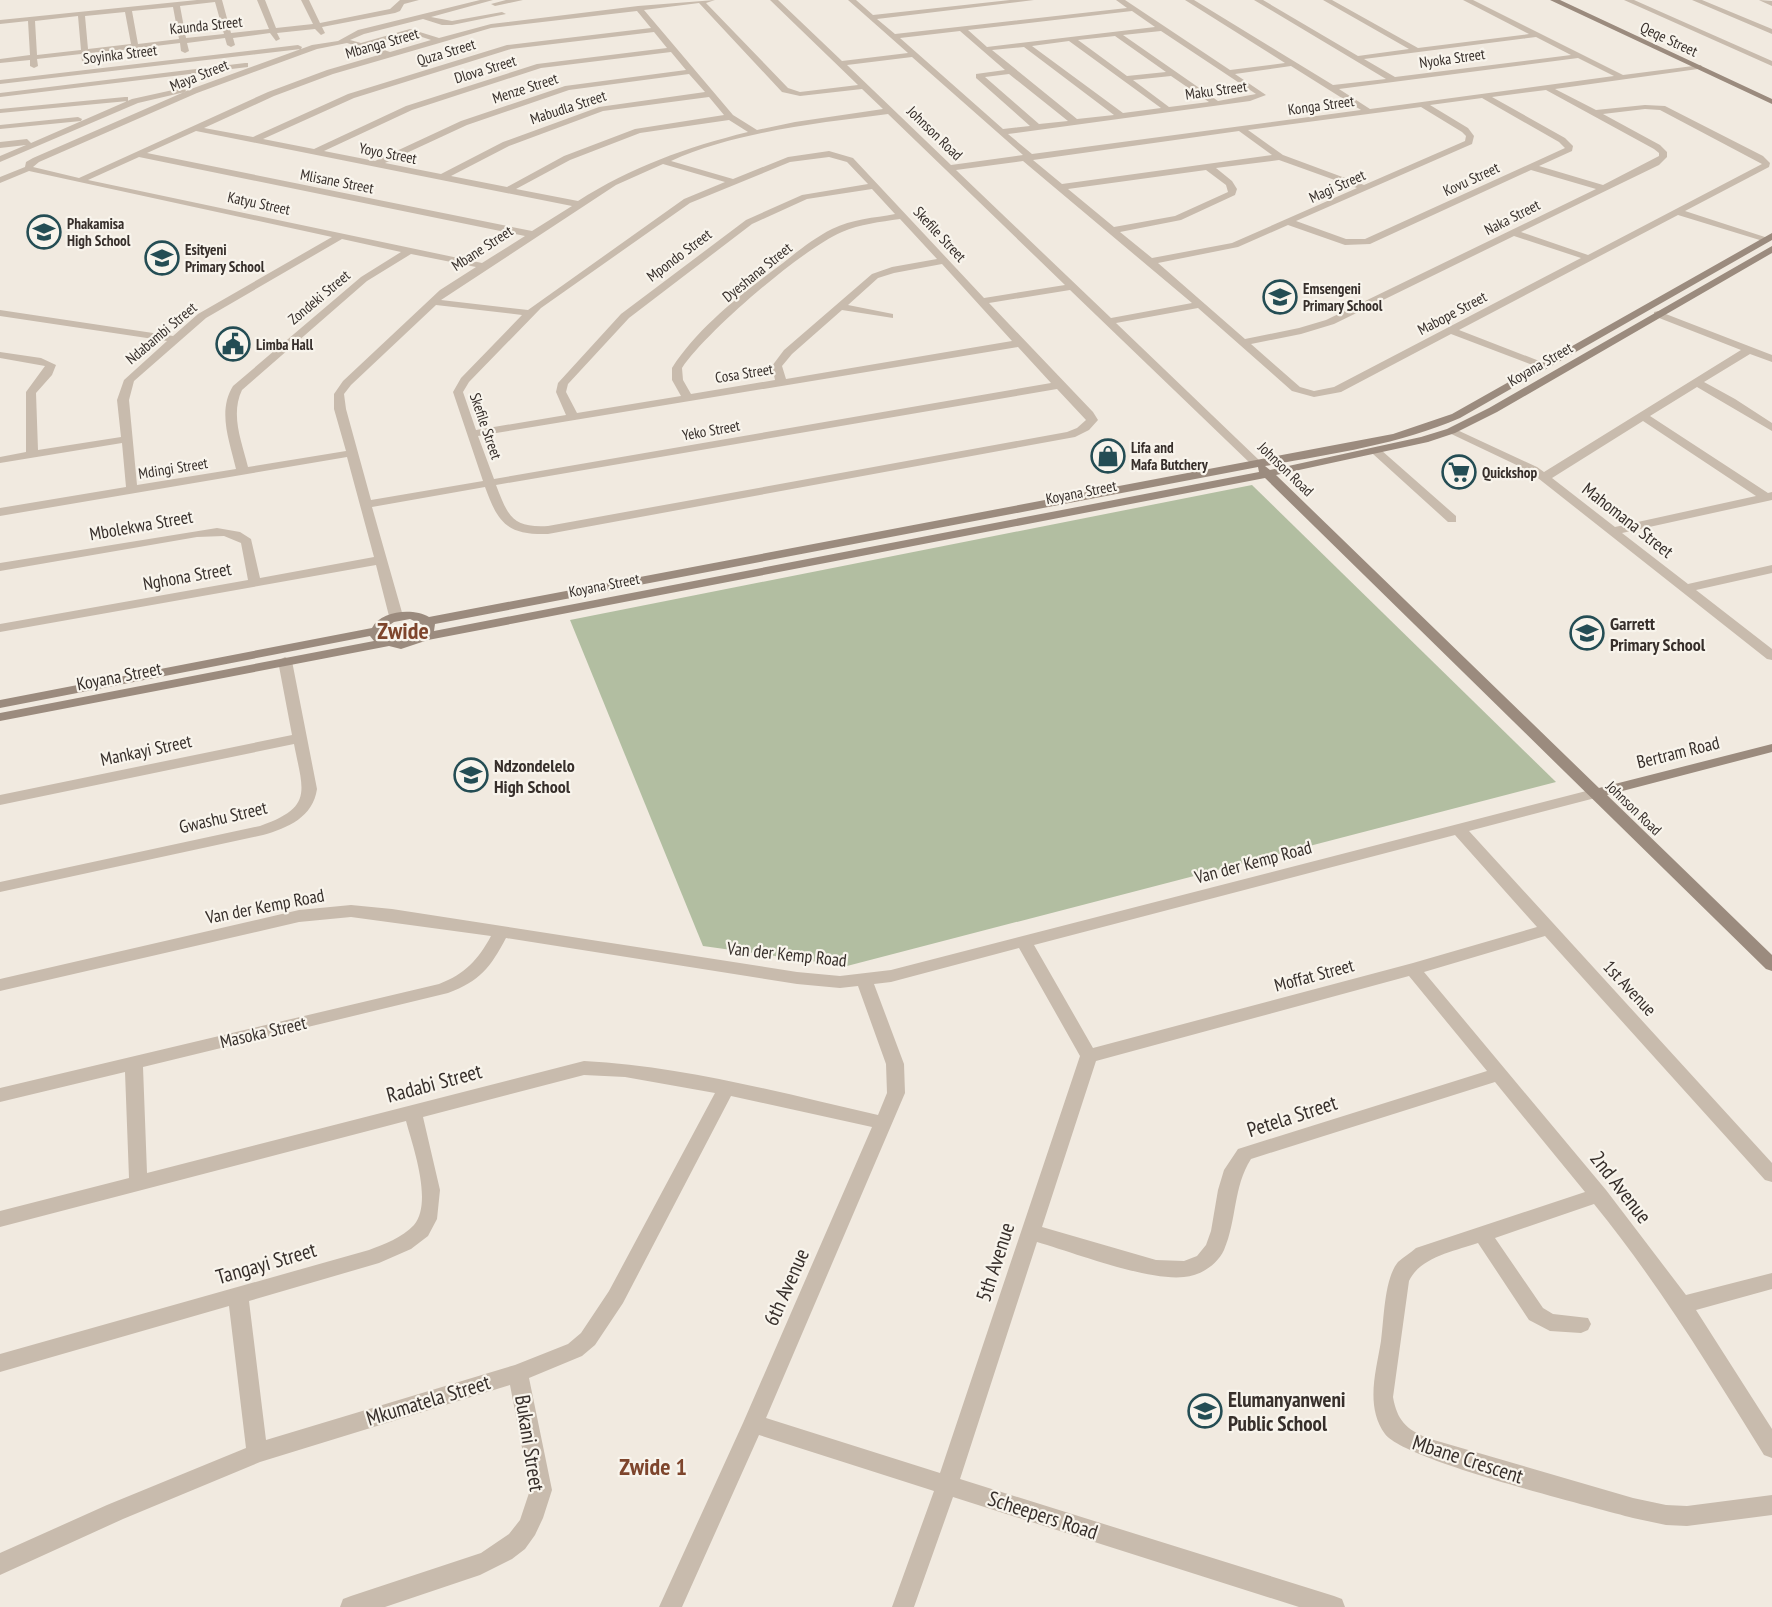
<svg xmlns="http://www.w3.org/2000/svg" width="1772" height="1607" font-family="'PT Sans Narrow',sans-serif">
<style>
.green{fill:#b2bea1}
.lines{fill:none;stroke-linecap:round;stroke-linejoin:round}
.street{fill:#c8bbad;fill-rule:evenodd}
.secondary{fill:#9b8b7e;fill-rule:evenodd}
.labels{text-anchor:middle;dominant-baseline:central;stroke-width:4.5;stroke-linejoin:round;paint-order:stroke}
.far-street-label{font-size:15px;fill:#372f2b;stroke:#f8f4ec}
.far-poi-label{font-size:15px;font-weight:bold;fill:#372f2b;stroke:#f8f4ec;text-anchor:start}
.street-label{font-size:18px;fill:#372f2b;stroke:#f8f4ec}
.poi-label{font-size:18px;font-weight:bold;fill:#372f2b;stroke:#f8f4ec;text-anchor:start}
.near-street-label{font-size:21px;fill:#372f2b;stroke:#f8f4ec}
.near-poi-label{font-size:21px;font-weight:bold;fill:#372f2b;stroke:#f8f4ec;text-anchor:start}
.district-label{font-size:24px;font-weight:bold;fill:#7e452c;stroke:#f8f4ec}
.near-neighbourhood-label{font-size:24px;font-weight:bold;fill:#7e452c;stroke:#f8f4ec}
</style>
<rect width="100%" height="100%" fill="#f1eae0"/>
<path class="green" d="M1252 485 1556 782 847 966 703 946 570 620Z"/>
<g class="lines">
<path class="street" d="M197 0H222L231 33 269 29 257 0H265L276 28 313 24 301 0H309L320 23 390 9 400 0H419L404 4 400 11 395 13 322 27 325 33 321 35 315 29 277 33 280 39 276 41 270 33 233 38 235 45 231 47 227 45 225 38 187 43 189 51 185 53 181 51 180 43 139 48 141 56 137 58 133 56 132 49 89 53 90 61 86 63 82 61 81 54 37 59 38 66 34 68 30 66V60L0 63V59L30 55 28 21 0 24V20ZM215 2 224 34 186 38 180 6ZM173 7 179 39 138 44 132 11ZM125 12 131 44 88 49 85 16ZM78 16 81 50 37 55 35 21Z
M480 0H493L431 17 452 21 502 12 506 14 452 25H442L423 19 364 34 350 40 361 43 410 29 439 38 491 24 638 6 715 0 706 3 788 88 800 92 858 85 770 0H778L842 61 908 53 848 0H856L873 15 1010 0H1034L877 19 895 34 1127 8 1116 0H1125L1230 70 1285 63 1185 0H1194L1333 85 1386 79 1254 0H1263L1358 56 1409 49 1323 0H1332L1418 48 1529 34 1463 0H1473L1623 75 1701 65 1702 67 1698 69 1555 89 1596 110 1645 105 1665 106 1763 156 1770 163 1769 167 1685 211 1771 239 1763 241 1678 215 1459 330 1547 364V368L1543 369 1451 334 1341 392 1314 397 1292 391 1198 308 1116 323 1260 461 1262 463 1256 466 1252 465 1070 290 989 303 1093 412 1098 420 1089 430 1075 437 548 534C507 535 498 523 485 487L372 507 403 616 396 620 389 616 376 565 0 632V624L248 580 241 543 224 536 197 537 0 571V563L217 528 240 532 251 539 260 578 374 557 347 457 0 516V508L126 487 122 443 0 463V457L26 452V392L45 366 0 358V352L41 358 56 365 52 375 36 393 38 450 121 437 117 400 124 380 167 341 0 316V310L173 336 198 314 332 237 29 171 0 183V177L25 167 26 162 33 158 191 89 312 45 338 41 358 30ZM699 3 782 92 800 96 862 89 883 109 795 122 757 130 733 115 644 10ZM637 11 651 28 507 45 348 94 253 137 204 128 274 96 333 74 491 28ZM1132 11 1155 27 987 47 968 30ZM960 31 1005 70 976 74V78L1030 126 1003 129 900 38ZM1161 31 1256 94 1218 101 1123 35ZM654 32 667 48 537 64 406 106 314 149 263 139 354 98 511 49ZM410 33 431 40 390 52 369 45ZM1115 36 1166 72 1127 76 1078 40ZM1536 37 1571 55 1395 77 1364 59ZM1069 41 1161 108 1123 113 1032 46ZM347 43 382 54 327 70 268 92 79 178 33 167 39 162 197 93 317 49ZM1024 47 1114 115 1077 119 992 50ZM671 52 686 70 565 86 461 121 375 161 324 151 412 110 541 68ZM912 57 1023 155 951 165 847 65ZM1578 58 1614 76 1370 109 1339 89ZM1291 66 1361 110 1032 154 1008 134 1250 101 1266 95 1235 74ZM689 74 705 92 599 107 503 142 441 174 385 163 467 125 569 90ZM1009 74 1068 121 1039 124 985 77ZM1171 76 1209 102 1169 107 1133 80ZM1546 90 1654 149 1659 153V156L1603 185 1539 166 1572 151 1573 146 1565 138 1492 97ZM709 97 724 115 635 129 564 156 507 187 451 176 509 146 603 111ZM1482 98 1559 142 1565 148 1365 239H1346L1296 221 1472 144 1474 136 1468 128 1430 105ZM1421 107 1462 132 1466 136 1465 141 1364 185 1283 155 1248 130ZM1645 109 1660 110 1762 164 1588 255 1521 232 1659 165 1667 157V152L1660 145 1603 114ZM888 114 1065 285 984 298 853 158 829 151 788 157 733 179 671 161C735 132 818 123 888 114ZM729 120 748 132C687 147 631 167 578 201L516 189 570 160 640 133ZM196 131 572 206 532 231 147 153ZM1239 131 1272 155 1062 184 1033 160ZM139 157 525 236 482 263 88 180ZM829 157 847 162 868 184 802 195 746 220 621 314 558 383 556 392 566 415 476 430 463 392 469 382 541 308 690 203 790 162ZM1279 160 1357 188 1232 243 1152 258 1120 232 1181 220 1235 195 1237 189 1232 181 1216 168ZM1023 161 1192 303 1111 318 956 170ZM663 164 725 182 684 199 528 310 441 300 616 185ZM1206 170 1226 185 1228 192 1175 216 1114 227 1068 189ZM1531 170 1596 189 1326 320 1299 328 1245 339 1158 263 1238 247 1288 225 1345 245 1370 244ZM872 189 895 214C874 218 852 219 832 229 814 238 798 251 783 263 743 293 699 326 672 368V380L681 396 577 413 566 392 568 384 629 318 752 224 807 199ZM900 219 937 259 892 267 872 274 784 350 772 366 775 380 691 394 683 380 682 368C706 332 802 249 842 232 860 224 880 222 900 219ZM1514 236 1581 258 1334 387 1314 391 1300 387 1251 344 1301 334 1334 324ZM342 239 401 252 361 277 233 386C217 412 230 442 236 469L137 485 129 400 134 381 206 318ZM411 254 476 267 440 290 343 381 334 394V409L346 451 248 467C242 442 230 415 242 390L367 281ZM942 264 1012 341 786 379 782 366 792 354 842 310 893 318V314L848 305 878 278 894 273ZM436 305 522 315 461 378 453 392 483 481 371 500 346 409 344 394 351 385ZM1018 347 1051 383 494 479 478 436ZM1057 389 1086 420 1077 428 1067 432 548 526C512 528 508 516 496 485Z
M506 0H523L495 6 491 4Z
M1624 0H1634L1772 61V66Z
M1692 0H1702L1772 29V34Z
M1759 0 1772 1V6L1761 1Z
M298 45 302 47 301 49 0 84V80Z
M245 63H248V67L0 97V93Z
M182 88 186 90 185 92 138 103 0 162V156L26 145 0 148V142L27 139 31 143 132 99Z
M125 97H128V101L0 113V109Z
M78 117 82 119 81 121 0 129V125Z
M1658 311 1772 355V362L1750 354 1704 382 1735 399 1772 423V431L1697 387 1650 416 1768 493 1772 492V500L1622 533 1688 584 1772 565V573L1696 590 1772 649V660L1767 659 1529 471 1445 431 1451 428 1455 429 1537 467 1544 472 1741 350 1654 316V312ZM1643 421 1756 496 1615 527 1552 478Z
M1377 449 1381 450 1456 516V522H1448L1373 454V450Z
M285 657 292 661 317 789C313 817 288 828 263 835L0 892V882L260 826C314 807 303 791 294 744L0 805V795L292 735 278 661Z
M1594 789 1599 791 1601 794 1599 797 1469 831 1772 1163V1182L1765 1180 1545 936 1424 972 1606 1190 1686 1295 1772 1273V1289L1696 1310 1772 1429V1458L1764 1455C1710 1368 1659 1284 1594 1204L1495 1238 1543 1308 1553 1314 1588 1318 1591 1324 1588 1330 1581 1333 1550 1331 1529 1320 1478 1243C1455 1251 1420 1257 1409 1281L1393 1397C1397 1420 1406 1429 1427 1438L1633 1498 1666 1505 1687 1506 1772 1495V1515L1687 1526 1666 1525 1633 1518C1591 1506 1405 1461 1385 1434 1365 1406 1376 1372 1381 1341 1384 1320 1384 1279 1398 1262 1403 1257 1411 1253 1416 1248L1585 1192 1495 1082 1251 1159C1233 1187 1237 1220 1224 1250 1217 1265 1200 1276 1184 1277 1147 1281 1075 1253 1037 1242L960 1479 1334 1596 1342 1599 1345 1607H1299L953 1497 914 1607H892L934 1491 759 1435 682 1607H659L743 1423 872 1127 731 1096 623 1303 595 1345 582 1356 529 1378 552 1490 543 1518 535 1535 525 1549 512 1559 480 1575 385 1607H340L343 1599 351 1596 481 1553 509 1534 520 1520 530 1490 510 1385 260 1462 123 1519 0 1575V1553L107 1505 246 1448 229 1306 0 1372V1354L369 1250C384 1244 402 1238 414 1225 433 1202 413 1147 406 1121L0 1227V1211L129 1178 125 1072 0 1102V1088L439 984C465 974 478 960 491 936L351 917 299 922 0 991V979L299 910 351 905 392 909 797 972 840 976 891 970ZM1455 835 1537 927 1413 963 1093 1048 1034 945ZM506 938 797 984 840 988 858 986 886 1064 887 1093 878 1115C781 1093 683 1066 584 1061L147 1173 143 1067 448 993C480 981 490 968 506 938ZM1019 948 1080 1056 940 1473 766 1418 905 1093 904 1064 874 984 891 982ZM1409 976 1487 1071 1238 1149 1224 1170 1218 1190 1211 1231 1206 1245 1197 1256 1184 1261 1156 1260 1042 1227 1096 1061ZM584 1075 625 1077 715 1093 609 1291 581 1333 568 1344 515 1365 266 1440 249 1301 379 1263 411 1249 428 1236 437 1219 440 1190 423 1117Z"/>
<path class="secondary" d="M1550 0H1560L1772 99V104Z
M1772 233V240L1460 418C1398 445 1330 454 1265 466L1270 470 1421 437 1447 429 1489 408 1772 246V253L1497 412 1455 433 1428 442 1276 475 1599 788 1772 744V752L1607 795 1772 955V971L1766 969 1265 478 428 640 401 649 389 646 0 721V713L374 641 370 636 0 708V700L372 628C381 610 414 608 429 617L1393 434 1452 414ZM1258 467 1259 472 434 631 435 624ZM410 619 423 625 420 634 400 641 384 636 385 628 394 622Z"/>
</g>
<defs>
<symbol id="school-ring" viewBox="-11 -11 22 22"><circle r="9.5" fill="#f8f4ec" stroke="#244d54" stroke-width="1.5"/><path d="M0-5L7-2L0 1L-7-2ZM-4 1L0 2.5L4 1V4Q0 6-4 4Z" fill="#244d54"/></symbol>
<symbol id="civic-ring" viewBox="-11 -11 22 22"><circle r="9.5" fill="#f8f4ec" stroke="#244d54" stroke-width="1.5"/><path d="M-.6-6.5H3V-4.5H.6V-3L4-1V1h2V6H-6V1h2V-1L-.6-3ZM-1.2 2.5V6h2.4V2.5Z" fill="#244d54"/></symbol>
<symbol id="shop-ring" viewBox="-11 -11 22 22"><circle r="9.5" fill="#f8f4ec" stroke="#244d54" stroke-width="1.5"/><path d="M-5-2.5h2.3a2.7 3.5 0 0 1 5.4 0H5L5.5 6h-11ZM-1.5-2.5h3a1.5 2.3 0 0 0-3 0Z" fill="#244d54"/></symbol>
<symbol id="supermarket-ring" viewBox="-11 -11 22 22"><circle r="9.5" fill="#f8f4ec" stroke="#244d54" stroke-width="1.5"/><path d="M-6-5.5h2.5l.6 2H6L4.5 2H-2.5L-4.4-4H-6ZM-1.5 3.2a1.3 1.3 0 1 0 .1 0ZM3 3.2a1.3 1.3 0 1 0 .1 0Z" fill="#244d54"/></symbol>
</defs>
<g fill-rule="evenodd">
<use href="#school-ring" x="25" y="213" width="38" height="38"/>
<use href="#school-ring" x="143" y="239" width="38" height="38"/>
<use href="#school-ring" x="1261" y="278" width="38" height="38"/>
<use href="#civic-ring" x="214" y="325" width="38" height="38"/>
<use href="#shop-ring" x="1089" y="437" width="38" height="38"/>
<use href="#supermarket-ring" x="1440" y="453" width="38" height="38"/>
<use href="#school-ring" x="1568" y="614" width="38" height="38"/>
<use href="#school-ring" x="452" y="756" width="38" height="38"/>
<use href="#school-ring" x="1186" y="1392" width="38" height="38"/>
</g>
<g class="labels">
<g class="far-street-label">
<text transform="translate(206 25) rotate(-6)">Kaunda Street</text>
<text transform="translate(1669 39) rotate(25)">Qeqe Street</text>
<text transform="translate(382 43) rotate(-16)">Mbanga Street</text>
<text transform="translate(446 52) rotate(-17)">Quza Street</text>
<text transform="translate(120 54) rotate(-7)">Soyinka Street</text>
<text transform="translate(1452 58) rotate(-8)">Nyoka Street</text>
<text transform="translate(485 69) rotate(-17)">Dlova Street</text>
<text transform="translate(199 75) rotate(-22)">Maya Street</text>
<text transform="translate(525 88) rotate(-18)">Menze Street</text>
<text transform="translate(1216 90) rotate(-8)">Maku Street</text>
<text transform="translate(1321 105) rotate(-8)">Konga Street</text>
<text transform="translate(568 107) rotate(-18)">Mabudla Street</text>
<text transform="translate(935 133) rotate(44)">Johnson Road</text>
<text transform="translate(388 153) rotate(11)">Yoyo Street</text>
<text transform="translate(1471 179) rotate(-25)">Kovu Street</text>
<text transform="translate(337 181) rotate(11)">Mlisane Street</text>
<text transform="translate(1337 186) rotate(-24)">Magi Street</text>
<text transform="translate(259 203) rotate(12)">Katyu Street</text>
<text transform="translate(1512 217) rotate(-27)">Naka Street</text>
<text transform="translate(940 234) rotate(47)">Skefile Street</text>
<text transform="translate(482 248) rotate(-33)">Mbane Street</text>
<text transform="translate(679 255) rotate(-37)">Mpondo Street</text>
<text transform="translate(757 272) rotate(-39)">Dyeshana Street</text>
<text transform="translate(319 297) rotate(-40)">Zondeki Street</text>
<text transform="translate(1452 313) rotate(-28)">Mabope Street</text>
<text transform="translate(161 333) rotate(-40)">Ndabambi Street</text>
<text transform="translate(1540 364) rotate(-30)">Koyana Street</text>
<text transform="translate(744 373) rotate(-9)">Cosa Street</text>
<text transform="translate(486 426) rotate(71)">Skefile Street</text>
<text transform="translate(711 430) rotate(-10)">Yeko Street</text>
<text transform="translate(173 468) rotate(-9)">Mdingi Street</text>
<text transform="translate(1286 469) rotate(44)">Johnson Road</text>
<text transform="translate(1081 492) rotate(-11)">Koyana Street</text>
<text transform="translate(604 585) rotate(-11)">Koyana Street</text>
<text transform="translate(1634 808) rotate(44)">Johnson Road</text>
</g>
<g class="far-poi-label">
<text x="67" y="223">Phakamisa<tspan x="67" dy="17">High School</tspan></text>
<text x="185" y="249">Esityeni<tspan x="185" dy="17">Primary School</tspan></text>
<text x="1303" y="288">Emsengeni<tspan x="1303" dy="17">Primary School</tspan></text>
<text x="256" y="344">Limba Hall</text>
<text x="1131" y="447">Lifa and<tspan x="1131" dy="17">Mafa Butchery</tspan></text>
<text x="1482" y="472">Quickshop</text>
</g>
<g class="street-label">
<text transform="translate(1628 520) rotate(38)">Mahomana Street</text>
<text transform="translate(141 525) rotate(-10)">Mbolekwa Street</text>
<text transform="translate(187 576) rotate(-10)">Nghona Street</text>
<text transform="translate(119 676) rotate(-11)">Koyana Street</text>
<text transform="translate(146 750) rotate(-12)">Mankayi Street</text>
<text transform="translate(1678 752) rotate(-14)">Bertram Road</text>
<text transform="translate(223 817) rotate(-13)">Gwashu Street</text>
<text transform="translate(1253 862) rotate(-15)">Van der Kemp Road</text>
<text transform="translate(265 906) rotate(-11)">Van der Kemp Road</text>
<text transform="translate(787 954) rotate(6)">Van der Kemp Road</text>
<text transform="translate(1314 975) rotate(-15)">Moffat Street</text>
<text transform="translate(1630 988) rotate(47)">1st Avenue</text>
<text transform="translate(263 1032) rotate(-13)">Masoka Street</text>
</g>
<g class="poi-label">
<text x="1610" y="623">Garrett<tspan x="1610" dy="21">Primary School</tspan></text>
<text x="494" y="765">Ndzondelelo<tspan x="494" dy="21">High School</tspan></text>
</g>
<g class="near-street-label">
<text transform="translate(434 1083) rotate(-15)">Radabi Street</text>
<text transform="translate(1292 1116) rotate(-18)">Petela Street</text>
<text transform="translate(1621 1187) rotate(52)">2nd Avenue</text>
<text transform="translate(995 1262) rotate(-72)">5th Avenue</text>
<text transform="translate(266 1263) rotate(-16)">Tangayi Street</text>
<text transform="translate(786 1287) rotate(-66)">6th Avenue</text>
<text transform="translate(428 1400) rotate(-17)">Mkumatela Street</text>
<text transform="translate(530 1443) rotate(81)">Bukani Street</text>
<text transform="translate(1468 1459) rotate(18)">Mbane Crescent</text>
<text transform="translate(1043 1515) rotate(18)">Scheepers Road</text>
</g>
<g class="near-poi-label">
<text x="1228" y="1399">Elumanyanweni<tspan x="1228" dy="24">Public School</tspan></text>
</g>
<g class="district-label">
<text x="403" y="630">Zwide</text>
</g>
<g class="near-neighbourhood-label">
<text x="653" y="1466">Zwide 1</text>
</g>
</g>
</svg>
